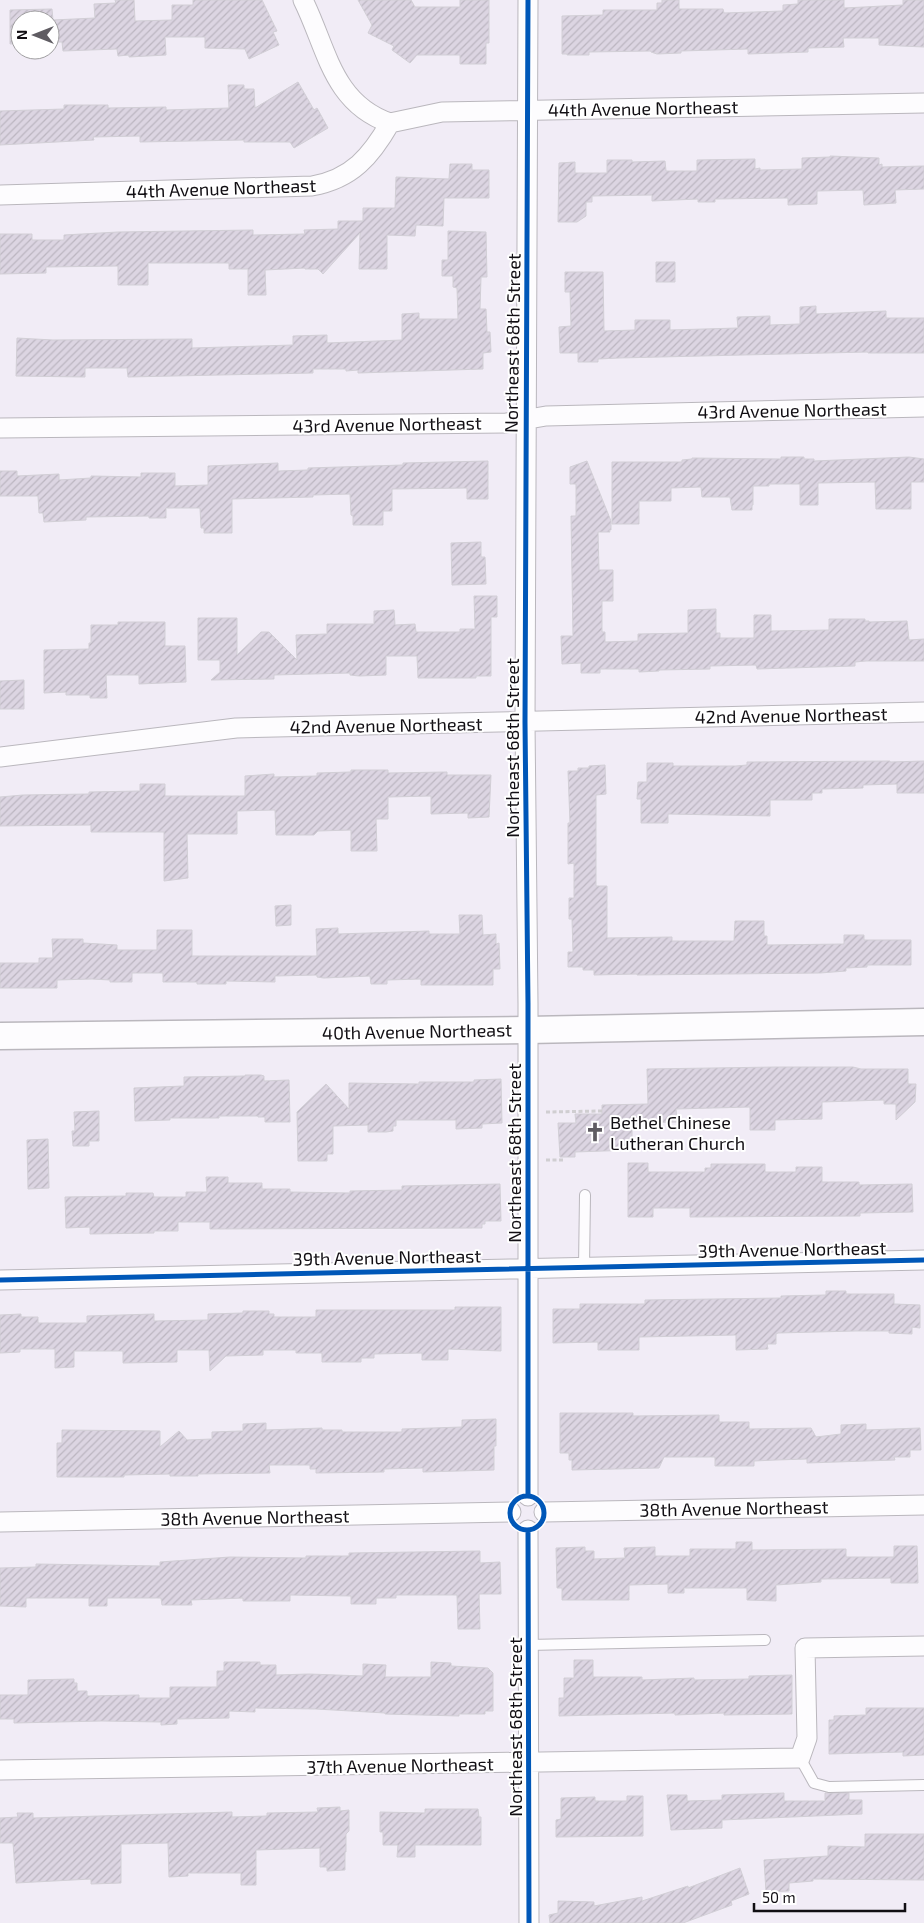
<svg xmlns="http://www.w3.org/2000/svg" width="924" height="1923" font-family="'Exo 2',sans-serif">
<style>
.building{fill:url(#building-hatch);stroke:#d2cfd6}
.lines{fill:none;stroke-linecap:round;stroke-linejoin:round}
.lane-casing{stroke:#bab7bd;stroke-width:12}
.street-casing{stroke:#bab7bd;stroke-width:21}
.secondary-casing{stroke:#bab7bd;stroke-width:29}
.path{stroke:#d0ced1;stroke-width:3;stroke-dasharray:4 2.5;stroke-linecap:butt}
.lane{stroke:#fdfcfe;stroke-width:10}
.street{stroke:#fdfcfe;stroke-width:19}
.secondary{stroke:#fdfcfe;stroke-width:26}
.cycleway-casing{stroke:#fff;stroke-width:8}
.cycleway{stroke:#0057b8;stroke-width:5}
.labels{text-anchor:middle;dominant-baseline:central;stroke-width:4;stroke-linejoin:round;paint-order:stroke}
.street-label{font-size:18px;fill:#110e13;stroke:#fff}
.poi-label{font-size:18px;fill:#110e13;stroke:#fff;text-anchor:start}
</style>
<defs>
<pattern id="building-hatch" width="6" height="6" patternUnits="userSpaceOnUse" patternTransform="scale(1.25)"><rect width="6" height="6" fill="#dcd5e2"/><path d="M-1 1l2-2M0 6l6-6M5 7l2-2" fill="none" stroke="#bcb6c1"/></pattern>
</defs>
<rect width="100%" height="100%" fill="#f1ecf6"/>
<path class="building" d="M115 0H134L135 21 172 20V5H193V0H262L277 31 273 32 279 45 249 59 245 49 205 48V37H165L166 55 129 57V55L118 56 117 49 63 51 62 42H50V20H20V43L10 44V10L52 9 53 20 95 18 94 4 116 3Z
M358 0H411L415 7H460V0H489V43H486V64H460V55H417L410 63 392 50 394 46 368 33 372 25Z
M662 0H679V9H723L724 13 783 11V5L798 4V0H844V8L903 5V0H924V47L879 45V38H843L844 47 808 48V52L748 54V49L681 51V53L657 54 651 52V51L589 52V55H567V54H562V16L603 15V10H657V3H662Z
M298 82 314 110 317 108 328 128 294 148 290 142H244V140L140 142V136L93 137 94 140 0 145V111L64 109V105H108V108L166 107V110L229 108 228 85H244V89H254L255 108Z
M830 156 879 158V165L882 164V167L924 166V189L895 190 896 203 864 205 863 190 817 191V204L788 205V198L715 199V202H698V199L652 201V195L592 196V202H586V216L577 222H558L559 163 575 162V173H607V160H632V162L665 161 666 171H697V160L755 159V169L760 168V170L802 169V158L830 157Z
M450 164H472V170H489V198H444L443 226 416 225 415 236 387 235V269H359L360 233 323 274 318 269H305V268L265 270 266 295H248V269H229V263H148V285H118V266L46 267V273L0 274V234H32V240H64V235L118 232 253 230V235L305 234 304 230 338 229V221H363V208H395L396 177 449 179Z
M448 231 486 232 487 277H481L480 309H486L487 332H490L491 352 483 353V369L358 373V370L346 371V369H313V373L128 377 127 368H85V377L16 376 17 338 53 340 192 339V348L293 345V336L327 335V343L402 340V314L419 313V319H458L457 288 453 287V276H442V260H448Z
M656 262H675V282H656Z
M565 272H603L604 331 635 330V320H670V330L738 328 737 317 770 316V325L800 324V307L816 306V314L886 311V318H924V353H868V352L619 358 598 359V362H578V353H560L559 327 571 326 570 292H565Z
M781 457H804V459H814V461L909 457 924 459V482H911V509H876L875 482 818 483V505H800V484H769V486H753V505H752V510H732L730 497H702L701 487 671 488V501H639V524H612V462H682V460L692 459V458L781 459Z
M488 461V499H467V488L392 489V511H383V525H353V516L351 515 350 494 313 495V497L232 499V533H204V528H201L200 508H166V518H149V516L86 517V520L44 522 43 513H39L38 496H0V471H17V476L59 474V480L91 478V476L141 477V473H175V486L208 485V466L278 463V471L308 470V468L403 465V463Z
M587 461 611 521V530H609L610 532H598L599 570H613V601H602V632H605V642L638 641V634L688 633V610L716 609V633H720V638H754V615H771V631L829 630V619H865V621H869V622L907 621 909 640 924 639V661H866L855 662V666L757 669 756 665 710 666V669L659 670V671L639 672V669H600V673H581V663L562 664 561 636H573L571 516H576V484H570V467Z
M481 542V557H485L486 584 452 585 451 543Z
M474 596H497V617H491V676H476V678H418L417 656H386V675L359 676 350 675V673L274 675V679L211 680 220 672V660H198V618H237V655L261 632H269L297 660 296 635 327 634V624H374V611L394 610 395 625 415 624 416 632H460V629H475Z
M118 622H165V646H185L186 682 139 684V675H106L107 698H90V695H66V692L44 693V650L89 649V643H91V625H118Z
M24 680V709H0V681Z
M890 761V762L924 761V793H897V784L863 785V788L822 789V793H812V800H770V816L668 814V823H641V799H637L638 782H647V763H673V766H736L747 765V762Z
M605 765 606 794 596 795V886H607V938L672 937V941H734L735 921H764V936H767V945L844 944V935H864V940H911V965H867V967L846 968V971L820 973 637 975V974L594 975V970H583V967H568V952H573L572 919H569V898H574V863L568 864V823H570L568 771H578V768H589V766Z
M351 770H388V773L447 772V775H491L489 817 468 818V813L431 814V796L388 797V819H376L377 851H351V830L318 831 314 835H276L275 810 237 811V834H187L188 878 164 881V832H91V825L0 826V797L23 795 89 794V792L140 791V784H165V796H245V776L274 774V777L317 776V773L351 772Z
M291 905V925L276 926 275 906Z
M459 915H482L483 935 496 934V944L499 943 500 969H493V985H421V979L387 980V984H371L370 976 324 978 317 977V975L275 976V982L226 981V984H197V982H163V973H132V982H110V980L92 979 57 980V988H0V963H39V958H53L52 939H83V943L117 945V950H157V930H192V956H317L316 929 338 928V934L429 931V934H460Z
M776 1067H853L861 1069H908V1084H916L915 1102 896 1120V1104H884V1100L822 1102V1119L775 1120V1130H750V1107L676 1109 677 1122 632 1123V1150L575 1152V1157H560L558 1123H576L575 1114H602V1105L648 1104 647 1069Z
M245 1075H261L264 1076V1081L289 1080 290 1122H265V1117H258V1116H219V1118H170V1120L135 1121 134 1088 184 1086V1077L245 1076Z
M501 1079 502 1123 482 1124V1128L456 1129V1120H396V1126H393V1131L386 1132H368V1125L333 1126V1154H327V1161H298L297 1112 326 1084 349 1109V1083L419 1084V1082H474V1080Z
M99 1111V1141H89V1146H73L72 1131H75L74 1112Z
M48 1139 49 1188 28 1189 27 1140Z
M628 1163H648V1172H705V1168H711V1164H765V1172H796V1167H822V1182H859V1185L912 1184 913 1212 860 1213V1216L690 1217V1208H653V1217H628Z
M206 1177H228V1183H262V1189H290V1192L350 1193V1191L402 1190V1186L500 1184 501 1221H485V1224H482V1228L210 1229V1222H178V1231H154V1233L90 1234V1227L66 1228 65 1197 126 1196V1193H153L154 1197H186V1192H207Z
M826 1291H846V1294H894V1304L920 1305V1328L912 1327V1334L889 1333V1331H855L778 1333 776 1334V1344H767L768 1349 736 1350V1335L639 1337V1350H598V1342L553 1343V1309H580V1304H645V1300L781 1298V1296L826 1295Z
M455 1307H501V1351L448 1349V1360H422V1353L374 1354V1358H361V1362H322V1353H296V1350H263V1355L226 1356 210 1371 209 1350H177V1362L123 1363V1351H74V1367L55 1368V1349H20V1352L0 1353V1315L21 1314V1317H38V1323H87V1316L154 1314V1321L208 1320V1314L243 1313V1311H269V1314H274V1317H316V1310H455Z
M560 1413H633V1416L719 1415V1422H749V1429L811 1428 816 1437 841 1434V1425L866 1424V1430L920 1428 921 1450H910V1457H894L895 1460 807 1463V1459L776 1460 754 1461V1466H715V1457H664L659 1468 572 1470V1460H569V1453H560Z
M496 1419V1446H494V1470L423 1472V1468L384 1469V1472L316 1473V1469H310V1465H269L270 1473 198 1474V1476H170V1474L124 1475V1477H57V1443H62V1430L160 1431V1447L179 1431 187 1440 212 1439V1432L241 1431H243V1424L266 1423V1430L322 1428V1430H342V1432H402V1429L462 1427V1420Z
M736 1542H752V1550L846 1549V1557H894V1546H917L918 1583H891V1578L821 1579V1582L776 1585V1601L747 1600V1588H684V1593H668V1584L629 1585V1600H562V1588H557L556 1548 585 1547V1551H594V1559L625 1558 624 1548 655 1547V1556H690V1549H736Z
M480 1551V1563L500 1562 501 1594H479L480 1629H458L457 1595H396V1598H376V1604H351V1596L290 1595V1601H243V1598L191 1600 192 1605H162L161 1598H107V1606H89V1598H26V1607L0 1606V1568L36 1567V1564L160 1566V1562L230 1557 306 1558V1556H349V1553Z
M574 1660H593V1677H642V1680L694 1678V1680L749 1679V1676L792 1675V1714L724 1715V1713L675 1715V1713L559 1716V1698H564V1678H574Z
M224 1662H260V1665H276V1675L309 1674 363 1676V1664L386 1665 385 1677H431V1662L451 1663V1666L488 1668 493 1673V1711H485V1714H459V1716L385 1714V1713L316 1709 255 1708V1712L229 1711V1718L177 1719V1724L161 1725V1722L102 1721 14 1723V1719H0V1695H28V1680L74 1679V1683H77V1691H87V1696L139 1695V1698H170V1687H217V1671H224Z
M866 1708H924V1755L903 1756V1752L829 1754V1720H834V1716L866 1715Z
M784 1793V1801H825V1793H849V1800H862V1814L722 1820V1828L671 1830 667 1795H687V1801L722 1800V1795Z
M627 1796H643V1836L556 1837V1820L561 1819V1798L595 1797V1801H627Z
M340 1807V1811L349 1810V1831L346 1834V1852H345V1870L327 1871V1867H320V1848L256 1850V1885H241V1873H188V1876L169 1877 168 1843 121 1844V1883L91 1884V1879L16 1883 13 1843H0V1818L18 1817 17 1813H33V1818L232 1812V1817L267 1816V1813L318 1812 317 1808Z
M425 1809H478L479 1817H481V1845H415V1857H397L398 1845H383V1832H380V1812L425 1813Z
M865 1834H924V1880L813 1879V1881L789 1883V1891L766 1892 764 1860 828 1856V1846L865 1847Z
M740 1868 749 1894 731 1901 732 1905 683 1923H550L549 1915 558 1913V1901L594 1902V1906L642 1897V1901L688 1886V1888Z"/>
<g class="lines">
<defs>
<path id="lane" d="M584 1267 585 1195
M528 1645 765 1640
M800 1758 814 1783 829 1787 924 1785"/>
<path id="street" d="M303 0C327 48 332 103 390 123
M528 0 525 722 528 1003V1496
M0 195 312 186C352 179 371 156 390 123L442 112 924 103
M0 428 506 423 546 416 924 407
M0 757 236 728 924 712
M0 1280 924 1260
M544 1512 924 1505
M0 1522 511 1512
M528 1530 529 1923
M0 1770 800 1758 807 1738 805 1648 924 1646"/>
<path id="secondary" d="M0 1036 528 1030 924 1022"/>
</defs>
<use href="#lane" class="lane-casing"/>
<use href="#street" class="street-casing"/>
<use href="#secondary" class="secondary-casing"/>
<path class="path" d="M546 1112 602 1111
M546 1160H564"/>
<use href="#lane" class="lane"/>
<use href="#street" class="street"/>
<use href="#secondary" class="secondary"/>
<defs>
<path id="cycleway" d="M528 0 525 722 528 1003V1496
M0 1280 924 1260
M510 1513a17 17 0 1 1 34 0a17 17 0 1 1-34 0Z
M528 1530 529 1923"/>
</defs>
<use href="#cycleway" class="cycleway-casing"/>
<use href="#cycleway" class="cycleway"/>
</g>
<defs>
<symbol id="church-bare" viewBox="-9 -9 18 18"><path d="M-1.2-6h2.4v3.5h3.3v2.4h-3.3V6h-2.4V-.1h-3.3v-2.4h3.3Z" fill="#5f5c62" stroke="#fff" stroke-width="2.5" paint-order="stroke"/></symbol>
</defs>
<g fill-rule="evenodd">
<use href="#church-bare" x="581" y="1118" width="28" height="28"/>
</g>
<g class="labels">
<g class="street-label">
<text transform="translate(643 108) rotate(-1)">44th Avenue Northeast</text>
<text transform="translate(221 188) rotate(-2)">44th Avenue Northeast</text>
<text transform="translate(512 343) rotate(-89)">Northeast 68th Street</text>
<text transform="translate(792 410) rotate(-1)">43rd Avenue Northeast</text>
<text transform="translate(387 424) rotate(-1)">43rd Avenue Northeast</text>
<text transform="translate(791 715) rotate(-1)">42nd Avenue Northeast</text>
<text transform="translate(386 725) rotate(-1)">42nd Avenue Northeast</text>
<text transform="translate(512 748) rotate(-90)">Northeast 68th Street</text>
<text transform="translate(417 1031) rotate(-1)">40th Avenue Northeast</text>
<text transform="translate(514 1153) rotate(-90)">Northeast 68th Street</text>
<text transform="translate(792 1249) rotate(-1)">39th Avenue Northeast</text>
<text transform="translate(387 1257) rotate(-1)">39th Avenue Northeast</text>
<text transform="translate(734 1508) rotate(-1)">38th Avenue Northeast</text>
<text transform="translate(255 1517) rotate(-1)">38th Avenue Northeast</text>
<text transform="translate(515 1727) rotate(-90)">Northeast 68th Street</text>
<text transform="translate(400 1765) rotate(-1)">37th Avenue Northeast</text>
</g>
<g class="poi-label">
<text x="610" y="1122">Bethel Chinese<tspan x="610" dy="21">Lutheran Church</tspan></text>
</g>
</g>
<g transform="translate(35 35) rotate(270)"><circle r="24" fill="#ffffff" stroke="#a09fa1"/>
<path d="M0-4L9 19L0 12L-9 19Z" fill="#5f5c62"/>
<text y="-8" font-size="14" font-weight="bold" text-anchor="middle" fill="#110e13">N</text>
</g>
<path d="M754 1903v8h151v-8" fill="none" stroke="#110e13" stroke-width="2.5"/>
<text x="762" y="1903" font-size="15" fill="#110e13" stroke="#ffffff" stroke-width="4" paint-order="stroke">50 m</text>
</svg>
